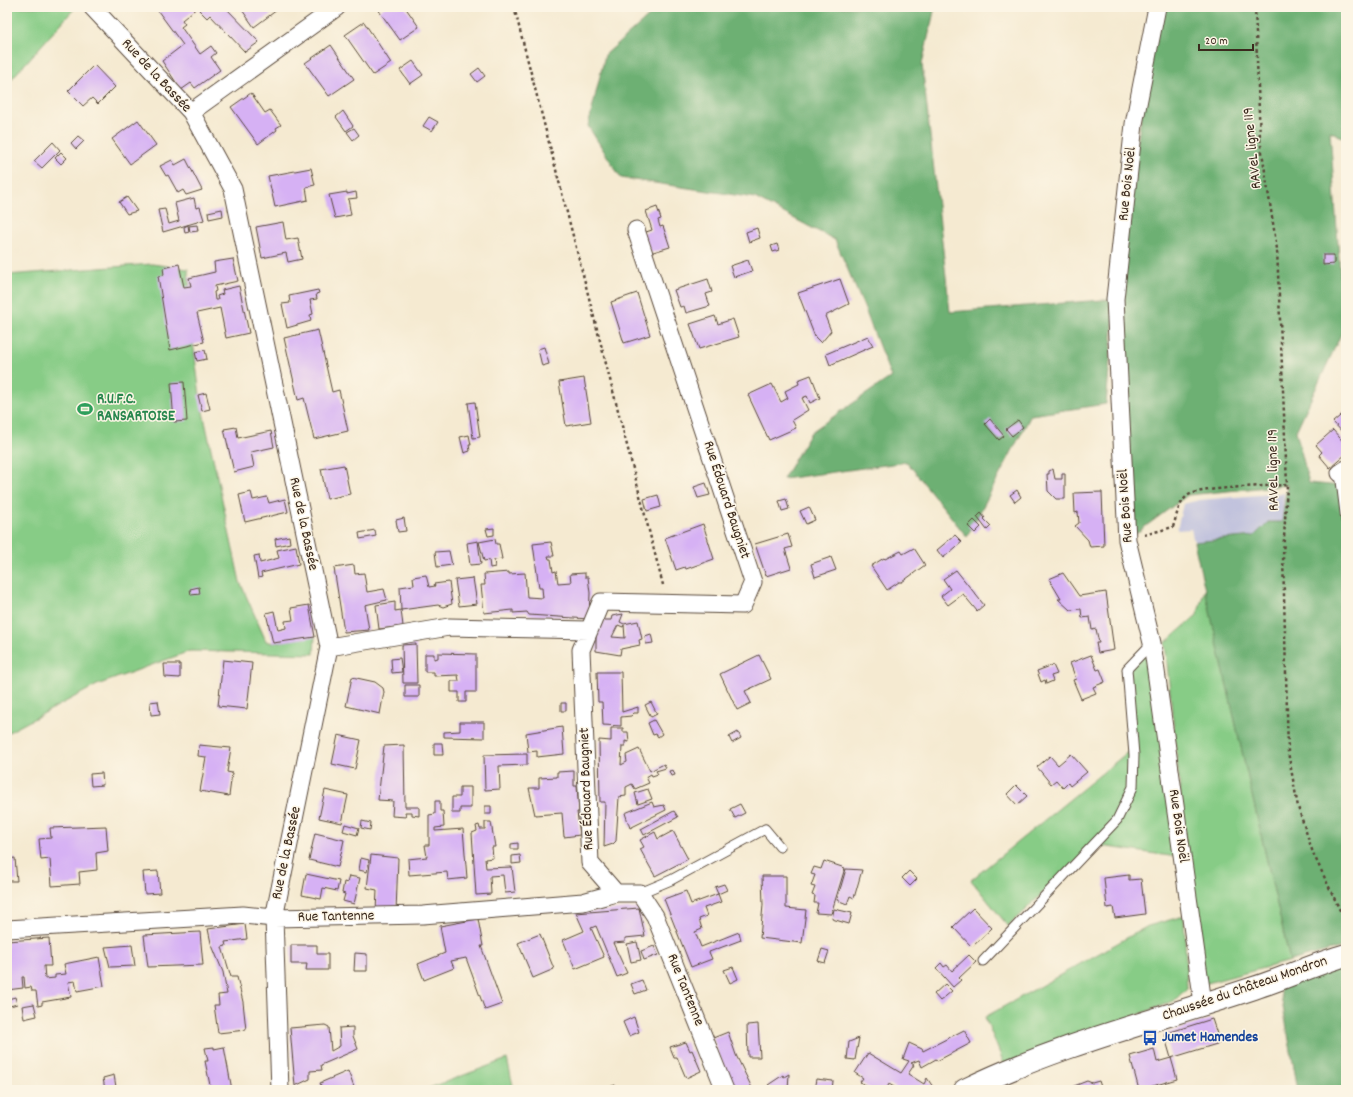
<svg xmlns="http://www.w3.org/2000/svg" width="1353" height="1097" font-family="Dekko,sans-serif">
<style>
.industrial{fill:#c1c2dd}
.green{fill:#87cc86;stroke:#617b52}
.forest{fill:#6db073;stroke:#546d48}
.building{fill:#d6b1f4;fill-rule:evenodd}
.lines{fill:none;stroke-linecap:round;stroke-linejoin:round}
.service-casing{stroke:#574739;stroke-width:11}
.minor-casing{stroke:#574739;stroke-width:19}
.secondary-casing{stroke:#574739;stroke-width:24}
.path{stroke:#574739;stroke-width:2.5;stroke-dasharray:3 3;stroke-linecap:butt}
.service{stroke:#fff;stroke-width:9}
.minor{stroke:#fff;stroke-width:17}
.secondary{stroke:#fff;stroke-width:22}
.labels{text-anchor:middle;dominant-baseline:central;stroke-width:3;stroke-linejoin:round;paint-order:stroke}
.street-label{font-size:15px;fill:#3b2a1e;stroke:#fcf5e5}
.leisure-label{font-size:15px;font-weight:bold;fill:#27864d;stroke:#fcf5e5;text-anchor:start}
.transit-label{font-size:15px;font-weight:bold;fill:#164399;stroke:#fcf5e5;text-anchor:start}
</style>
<rect width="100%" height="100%" fill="#fcf5e5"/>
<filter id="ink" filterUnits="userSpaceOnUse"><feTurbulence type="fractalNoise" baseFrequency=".025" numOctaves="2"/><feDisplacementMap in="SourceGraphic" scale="8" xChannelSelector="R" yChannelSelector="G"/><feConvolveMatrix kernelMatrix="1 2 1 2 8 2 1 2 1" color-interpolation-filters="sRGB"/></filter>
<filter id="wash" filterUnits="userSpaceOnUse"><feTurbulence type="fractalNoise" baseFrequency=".012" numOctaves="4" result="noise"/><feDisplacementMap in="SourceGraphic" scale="16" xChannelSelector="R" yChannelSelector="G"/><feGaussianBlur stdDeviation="0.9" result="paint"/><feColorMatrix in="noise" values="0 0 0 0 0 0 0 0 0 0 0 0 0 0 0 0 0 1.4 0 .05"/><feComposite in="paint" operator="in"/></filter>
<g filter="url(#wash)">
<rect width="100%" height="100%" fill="#f5ead1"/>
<path class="industrial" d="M1284 493 1282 522H1268L1254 536 1194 542 1191 529 1177 530 1183 504 1200 500Z"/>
<path class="green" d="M7 7H72L74 9 7 84Z
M152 264 188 269 193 342 201 403 240 582 266 641 273 643 315 636 314 654 190 651 97 685 7 733V275Z
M1205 589 1290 961 1200 985 1165 643 1197 615Z
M1152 643 1177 857 1094 845 1008 926 971 880 1134 747 1127 669Z
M1184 916 1187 988 1174 1001 1005 1066 985 1017 1148 926Z
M507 1059 514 1090H424Z"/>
<path class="forest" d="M659 7H935L922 64 950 312 1115 299 1157 7H1346V139L1330 131 1344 328 1296 431 1309 483 1342 486 1346 521V946L1290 961 1194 542 1254 536 1268 522H1282L1287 485 1188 495 1127 540 1115 304 1106 404 1031 415 967 537 907 462 783 479 811 432 891 377 864 307 835 240 755 198 621 178 588 126 605 55Z
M1346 966V1090H1298L1278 979Z"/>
<g id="blocks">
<path class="building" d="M155 7H198L182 20 185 24 181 27 200 54 211 46 216 53 211 57 220 70 195 88 191 83 181 90 162 61 183 45Z
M202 7H225L259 42 245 52 210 15 207 18 199 10Z
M240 7H281L254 27Z
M385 7H405L419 27 400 40 379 11Z
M364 22 391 63 373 75 345 35Z
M331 45 354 79 329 96 305 63Z
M413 61 423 75 410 84 400 70Z
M94 65 115 87 98 104 92 98 83 106 68 91Z
M479 68 485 76 477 82 471 74Z
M251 93 265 113 270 110 281 125 276 128 277 130 258 144 231 107Z
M343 111 353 126 346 131 336 117Z
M429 117 438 122 432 131 423 126Z
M138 120 156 145 130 164 112 139Z
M354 128 359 135 353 140 347 132Z
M78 136 84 141 76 149 71 143Z
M53 142 60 150 42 168 34 161Z
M61 152 67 158 61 164 55 158Z
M186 159 202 190 186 195 183 190 178 193 168 175 166 176 160 166 172 160 175 165Z
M311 168 315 185 306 187 308 200 275 207 268 176Z
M347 192V194L356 192 357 198 348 199 351 215 335 218 329 195Z
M127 197 137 211 127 214 119 202Z
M194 198 196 208 200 207 204 220 163 232 158 210 165 209 169 224 179 221 175 203Z
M657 207 661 219 658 220 660 227 663 226 670 247 650 253 643 233 652 230 646 211Z
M222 209 223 216 209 219 208 212Z
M283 222 286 240 298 238 302 259 288 262 286 253 262 258 256 227Z
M188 225 189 232 185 233 184 227Z
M197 225 198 231 190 232 189 226Z
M757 228 760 238 749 242 746 232Z
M777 244 779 250 773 252 771 246Z
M1323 255H1334V264L1323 265Z
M233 259 238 281 215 286 216 291 214 292 215 300H218L217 296 223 294 222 290 239 286 249 333 226 338 220 308 197 313 204 342 170 350 158 276 164 275 163 268 179 264 184 287 191 286 189 278 215 272 214 262Z
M748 260 752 271 734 277 730 266Z
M708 279 712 292 706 294 710 306 686 313 684 306 680 307 674 290Z
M840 279 849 304 825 316 831 331 821 343 815 337 798 293Z
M318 290 319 293 316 294 317 299 310 300 313 314 310 315 311 321 287 328 282 304 290 303 289 296Z
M637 293 650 335 624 343 611 302Z
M715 316 718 324 733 319 739 337 699 349 690 324Z
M318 330 332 392 339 390 348 431 314 439 304 398 298 400 284 338Z
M868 336 873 346 830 365 826 354Z
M544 347 549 364 542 366 538 349Z
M205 350 207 359 197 361 195 352Z
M811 375 820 398 810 403 807 396 802 398 808 410 792 420 796 428 769 440 748 395 772 384 781 402 788 398 785 391 799 384 798 380Z
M584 378 591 422 566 426 559 382Z
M184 382 187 421 174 422 171 383Z
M206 393 210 409 202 411 198 395Z
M475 402 480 437 473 438 468 403Z
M1346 411V436L1333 422Z
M990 419 1004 436 999 440 985 424Z
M1018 420 1023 427 1012 436 1006 429Z
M236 427 238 438 271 431 274 447 251 452 254 467 234 472 224 429Z
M1333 430 1346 445V454L1330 468 1319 455 1322 452 1316 445Z
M469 435 471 445H469L470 451 464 453 460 437Z
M344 465 350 494 327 499 321 469Z
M1053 469 1055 479H1062V474H1065V499H1056L1048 491 1047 474H1049V471Z
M706 483 710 495 698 498 694 487Z
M1017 490 1021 497 1015 502 1010 495Z
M251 492 253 500 267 497 269 503 285 499 288 512 245 522 239 495Z
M1102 492 1104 546 1090 547 1088 540 1075 526 1079 523 1078 512 1075 513 1074 493Z
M658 495 661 507 647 511 644 499Z
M786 499 789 509 782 511 779 501Z
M809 507 815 520 806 524 800 511Z
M981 513 985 518 984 519 991 526 987 530 977 517Z
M404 518 406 531 398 532 396 520Z
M974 520 981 527 975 533 968 526Z
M703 524 714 559 686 569 685 567 676 570 665 538Z
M494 528V535L488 536 486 529Z
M375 530 376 536 360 539 359 533Z
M788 534 792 547 785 549 791 568 766 576 755 544Z
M955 535 962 542 943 558 937 550Z
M289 536 290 543 276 546 275 539Z
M495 539 496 544H499L502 559 494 560 495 567 490 568 489 560 484 561 479 542Z
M478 541 481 564 470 565 467 543Z
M551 542 554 556H548L549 559H551L553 572 556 571 558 583 571 582 570 574 585 573V577H588L590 593 589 619 529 615 527 612 513 613V610L484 613 481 585H485L484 574 509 572V574L525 573 527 597 543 598 542 588H539L533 544Z
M296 546 299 564 261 573 262 577 258 578 254 556 259 555 260 563 279 558 277 550Z
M914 548 925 565 902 582H899L887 590 871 566 884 558 885 559 901 551 903 554Z
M449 551 452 565 437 567 435 552Z
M831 557 836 570 815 577 811 564Z
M354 565 355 574 364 573 367 592 384 589 387 600 365 605 369 630 344 632 334 568Z
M956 570 984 605 977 611 963 594 948 605 941 596 950 589 943 579Z
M1063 573 1079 596 1106 592 1114 650 1098 653 1096 643H1099L1096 629 1092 630 1090 617 1082 618 1081 609 1070 610 1058 599H1061L1049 579Z
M426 575 429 587 435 586 434 584 449 582 452 604 443 607 438 605 401 610 400 587 414 585 413 577Z
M473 578 477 604 459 606 455 580Z
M199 587 200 594 191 595 190 589Z
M395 602V611L401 610 403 626 379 629 376 605Z
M309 605 315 637 273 643 266 613 274 611 278 630 286 628 285 621 293 620 291 608Z
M623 614 620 622 624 624 638 621 642 639 639 640 640 645 621 649 620 655 596 651V635L599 622 605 620H611L612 616ZM618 625 623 627 624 625 625 638 612 637Z
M651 634 653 643 646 644 645 636Z
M416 644 417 683H403L402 645Z
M438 653 476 654V692H466V702H459V692H451V681H459L458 675 434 676V672H425V654H434V659L438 658Z
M759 655 771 679 745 691 751 703 737 710 720 674Z
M1091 655 1097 670 1100 669 1105 682 1093 687 1096 693 1081 699 1073 680 1076 679 1070 663Z
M400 658 402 672 392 673 391 659Z
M223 660 252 663 247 709 218 706Z
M164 664H180V678L165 677Z
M1053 665 1057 674 1051 676 1053 681 1046 684 1045 680 1041 682 1037 671Z
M597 672H621L622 712 638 707V713H634L631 716 621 717V726L603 725 602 702H598Z
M352 677 375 682 383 688 384 692 380 714 346 706Z
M405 685H419V697H405Z
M158 701 160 714 151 715 150 702Z
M651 702 657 714 651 717 645 705Z
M561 703H566V711H561Z
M654 720 662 734 658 737 656 734 653 735 648 723Z
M460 722H484V738L444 737V732L460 731Z
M562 727 564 754 537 757V751L528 752 526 733Z
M611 728H623V732H628L629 742 625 741V746H622L621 765 627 762 626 755 639 749 650 771 664 764 666 768 656 771 658 774 652 776 651 774 646 777 649 783 635 789 632 784 626 787V796L619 797 616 841 613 844 604 847 605 802H600L599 740 611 741Z
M738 732 741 738 732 743 729 737Z
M338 735 361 740 355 769 332 764Z
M434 743H442L443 755H434Z
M199 745 231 748 227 772 232 773 229 796 200 791 206 757 198 756Z
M404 745 405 807H419V816L412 815V812H405L406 817 392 816 393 801 378 800 384 746Z
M527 754V765L499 766 500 789 485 790 484 755Z
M1071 754 1087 772 1070 786 1068 783 1063 788 1056 780 1051 784 1037 767 1050 756 1058 765Z
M673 770 675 775 671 776 669 771Z
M574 771V786H577L579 812H577L580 835 564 837 562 813 535 815 529 788H539V778L557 777V772Z
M102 773 103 785 91 786 90 774Z
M1016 785 1027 796 1017 805 1007 794Z
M460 787H471V808H460V813H452V797H460Z
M648 789 652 799 638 804 635 793Z
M325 790 348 795 342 823 319 818Z
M435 801H440V811H443L444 827 435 828V831L463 829 467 878 448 880 447 872 409 875 408 859 427 857 425 845H429V815L435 814Z
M652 802 654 807 664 805 666 810 630 828 625 813Z
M740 804 745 813 735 818 730 809Z
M485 806H491V814H485Z
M674 811 678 817 644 835 641 829Z
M362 821 371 823 370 830 361 828Z
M485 822H491L495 847H492L493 858 485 859 486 868 512 867 515 892 505 893 503 875 490 876 491 894 476 895 472 833 477 831 476 826 479 825 480 829H485Z
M345 824 359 828 357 835 343 831Z
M106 826 108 851 96 853 97 870 79 872 80 884 52 886 50 859 41 860 39 839 51 838 50 828Z
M673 831 688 859 655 876 640 849 644 847 640 840 655 832 658 839Z
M315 833 344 840 338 867 309 860Z
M518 843V849H511V844Z
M371 855 398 858 396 912 376 911 377 890 367 888Z
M520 855 521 863 512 864V856Z
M15 858 17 881H7V859Z
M361 858 369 860 367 872 359 870Z
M824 861 845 868 831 914 816 913 818 903H814L815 896 812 895 815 887 811 886 815 875 811 874 814 867 821 869Z
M846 869 862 870 854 898 850 896 847 904 837 900Z
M158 871 160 893 145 894 143 872Z
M909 871 917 879 910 886 902 878Z
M306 874 339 881 337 891 323 888 321 899 302 895Z
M1129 875V880L1141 879 1145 914 1115 918 1113 907 1107 908 1104 878Z
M349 876 360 878 354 904 343 901 345 894 342 893 344 882 347 883Z
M762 876H786V908L806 910 802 943 760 938 763 905Z
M724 884 727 890 718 894 721 902 704 908 707 916 699 919 702 929 695 932 701 947 739 932 741 940 709 952 712 959 691 967 664 899 686 891 691 904 718 894 715 887Z
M639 908 645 936 625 938V942L613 943 627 973 617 977 596 926 591 928 604 957 575 969 563 940 584 931 576 913Z
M973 908 992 928 972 947 953 927Z
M834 909 852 913 849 924 832 919Z
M478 919 483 946H481L502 1004 485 1010 466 958 451 961 454 968 424 980 418 964 445 953 440 926Z
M245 924 247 939 225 942 226 946 222 947 231 977H237L243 1002 246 1030 218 1033 214 1005H219L218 995 227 994 223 972 211 943 208 929Z
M200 932 203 965 148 967 144 935Z
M540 934 554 969 533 978 518 943Z
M49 938 51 966H44L45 979 55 978V975L66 974 64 964 99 957 104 986 77 991 75 981 68 982 71 997 42 1002V1005L38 1006 36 991H32L31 987 25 988 24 977H22L23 988 7 990V941Z
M637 942 641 960 631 962 627 944Z
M132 945 135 966 110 967 105 947Z
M291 945H317V954H328V970H306L307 964H291Z
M654 946 658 955 644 960 641 951Z
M822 949 829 951 825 963 818 961Z
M355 953 367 954V971H354Z
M969 955 976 962 959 978 961 980 953 987 936 968 941 963 944 967 947 965 952 971Z
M733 967 738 979 730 983 724 970Z
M642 980 646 990 635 994 631 984Z
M945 984 952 991 940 1001 934 994Z
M15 997 17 1004 10 1006 8 999Z
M34 1004 37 1016 24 1019 22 1006Z
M634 1017 639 1032 629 1036 623 1022Z
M1212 1019 1220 1043 1171 1058 1177 1079 1139 1090 1130 1056 1154 1049 1157 1062 1171 1058 1164 1034Z
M758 1024 760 1057H748L747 1025Z
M325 1025 329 1027 331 1051 340 1046 339 1028 353 1027V1036L358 1049 321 1065 322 1070 310 1071V1079L295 1086 290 1028Z
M964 1030 971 1043 937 1061 936 1059 922 1067 919 1060 911 1063 914 1065 908 1074 924 1084 927 1078 935 1090H899L889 1084 886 1090H872L860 1082 863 1078 855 1073 868 1053 901 1073 909 1061 903 1059 909 1043 922 1049 923 1051Z
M728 1032 736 1055 753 1090H735L727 1077 713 1038Z
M859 1038 855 1060 847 1059 849 1042Z
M686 1042 690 1051 692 1050 701 1071 686 1078 677 1057H674L670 1047Z
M214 1047V1049L224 1047 232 1090H211L205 1061H208L205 1048Z
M348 1071 355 1090H323L320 1083Z
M789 1074 788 1089 772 1090 768 1085 783 1075 784 1077Z
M114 1075 116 1087 105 1090 103 1078Z
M816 1079 833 1081 832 1090H814Z
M1087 1081 1092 1083 1099 1081 1102 1090H1070L1069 1088Z
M615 1085 617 1090H611L609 1087Z"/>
</g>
</g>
<g filter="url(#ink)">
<use href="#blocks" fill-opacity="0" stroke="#574739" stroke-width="1"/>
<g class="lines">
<defs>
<path id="service" d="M1340 473 1346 521
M640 893 671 880 765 829 780 847
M983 961 1117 820 1133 787 1134 755 1127 669 1152 643"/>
<path id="minor" d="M92 7 191 112 233 189 329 647 274 918 280 1090
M1157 7 1134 124 1115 299 1127 540 1152 643 1203 1003
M191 112 337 7
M1340 473 1346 469
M329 647 449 627 589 630
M616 893 590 863 581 650 601 602 743 605 753 582 636 230
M7 929 243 915 274 918 423 915 583 902 616 893H640L655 916 725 1090"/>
<path id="secondary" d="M965 1090C1057 1045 1158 1020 1254 988 1285 978 1315 964 1346 955"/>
</defs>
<use href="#service" class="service-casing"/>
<use href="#minor" class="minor-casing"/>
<use href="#secondary" class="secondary-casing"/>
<path class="path" d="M514 7 663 585
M1255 7 1260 139 1277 249 1287 485 1283 556 1288 752 1298 807 1313 853 1346 923
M1144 535 1173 527C1177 515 1178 504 1187 496 1197 487 1270 486 1287 485"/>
<use href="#service" class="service"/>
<use href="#minor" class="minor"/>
<use href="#secondary" class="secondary"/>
</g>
</g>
<defs>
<symbol id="stadium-bare" viewBox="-9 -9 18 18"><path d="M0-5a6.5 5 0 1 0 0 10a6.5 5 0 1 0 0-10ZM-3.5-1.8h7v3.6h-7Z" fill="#2e9e5b" stroke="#fcf5e5" stroke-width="2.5" paint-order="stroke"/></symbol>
<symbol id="bus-bare" viewBox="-9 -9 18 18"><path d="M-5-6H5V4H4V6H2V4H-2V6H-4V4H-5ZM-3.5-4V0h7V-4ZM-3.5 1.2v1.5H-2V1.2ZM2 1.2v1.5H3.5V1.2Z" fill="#1a4fb4" stroke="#fcf5e5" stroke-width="2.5" paint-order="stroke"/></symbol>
</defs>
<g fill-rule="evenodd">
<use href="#stadium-bare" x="74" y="398" width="22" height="22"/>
<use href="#bus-bare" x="1139" y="1027" width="22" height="22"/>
</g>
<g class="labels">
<g class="street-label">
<text transform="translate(156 76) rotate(47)">Rue de la Bassée</text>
<text transform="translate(1253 148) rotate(-96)">RAVeL ligne 119</text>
<text transform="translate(1128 184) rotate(-84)">Rue Bois Noël</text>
<text transform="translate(1274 470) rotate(-91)">RAVeL ligne 119</text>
<text transform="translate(726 500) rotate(72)">Rue Édouard Baugniet</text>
<text transform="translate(1126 506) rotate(-94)">Rue Bois Noël</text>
<text transform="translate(303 524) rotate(78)">Rue de la Bassée</text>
<text transform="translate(587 789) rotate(-92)">Rue Édouard Baugniet</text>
<text transform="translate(1178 826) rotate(82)">Rue Bois Noël</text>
<text transform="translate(287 853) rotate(-78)">Rue de la Bassée</text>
<text transform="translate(336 917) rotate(-1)">Rue Tantenne</text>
<text transform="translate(1245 989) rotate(-19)">Chaussée du Château Mondron</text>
<text transform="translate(685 990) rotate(68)">Rue Tantenne</text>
</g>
<g class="leisure-label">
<text x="97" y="400">R.U.F.C.<tspan x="97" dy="17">RANSARTOISE</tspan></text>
</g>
<g class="transit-label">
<text x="1162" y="1038">Jumet Hamendes</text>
</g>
</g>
<rect width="1353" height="1097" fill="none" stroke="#fcf5e5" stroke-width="24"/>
<path d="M1199 44v6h54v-6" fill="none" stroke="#3b2a1e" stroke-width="2"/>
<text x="1205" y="44" font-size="12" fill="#3b2a1e" stroke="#fcf5e5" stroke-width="3" paint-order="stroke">20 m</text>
</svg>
